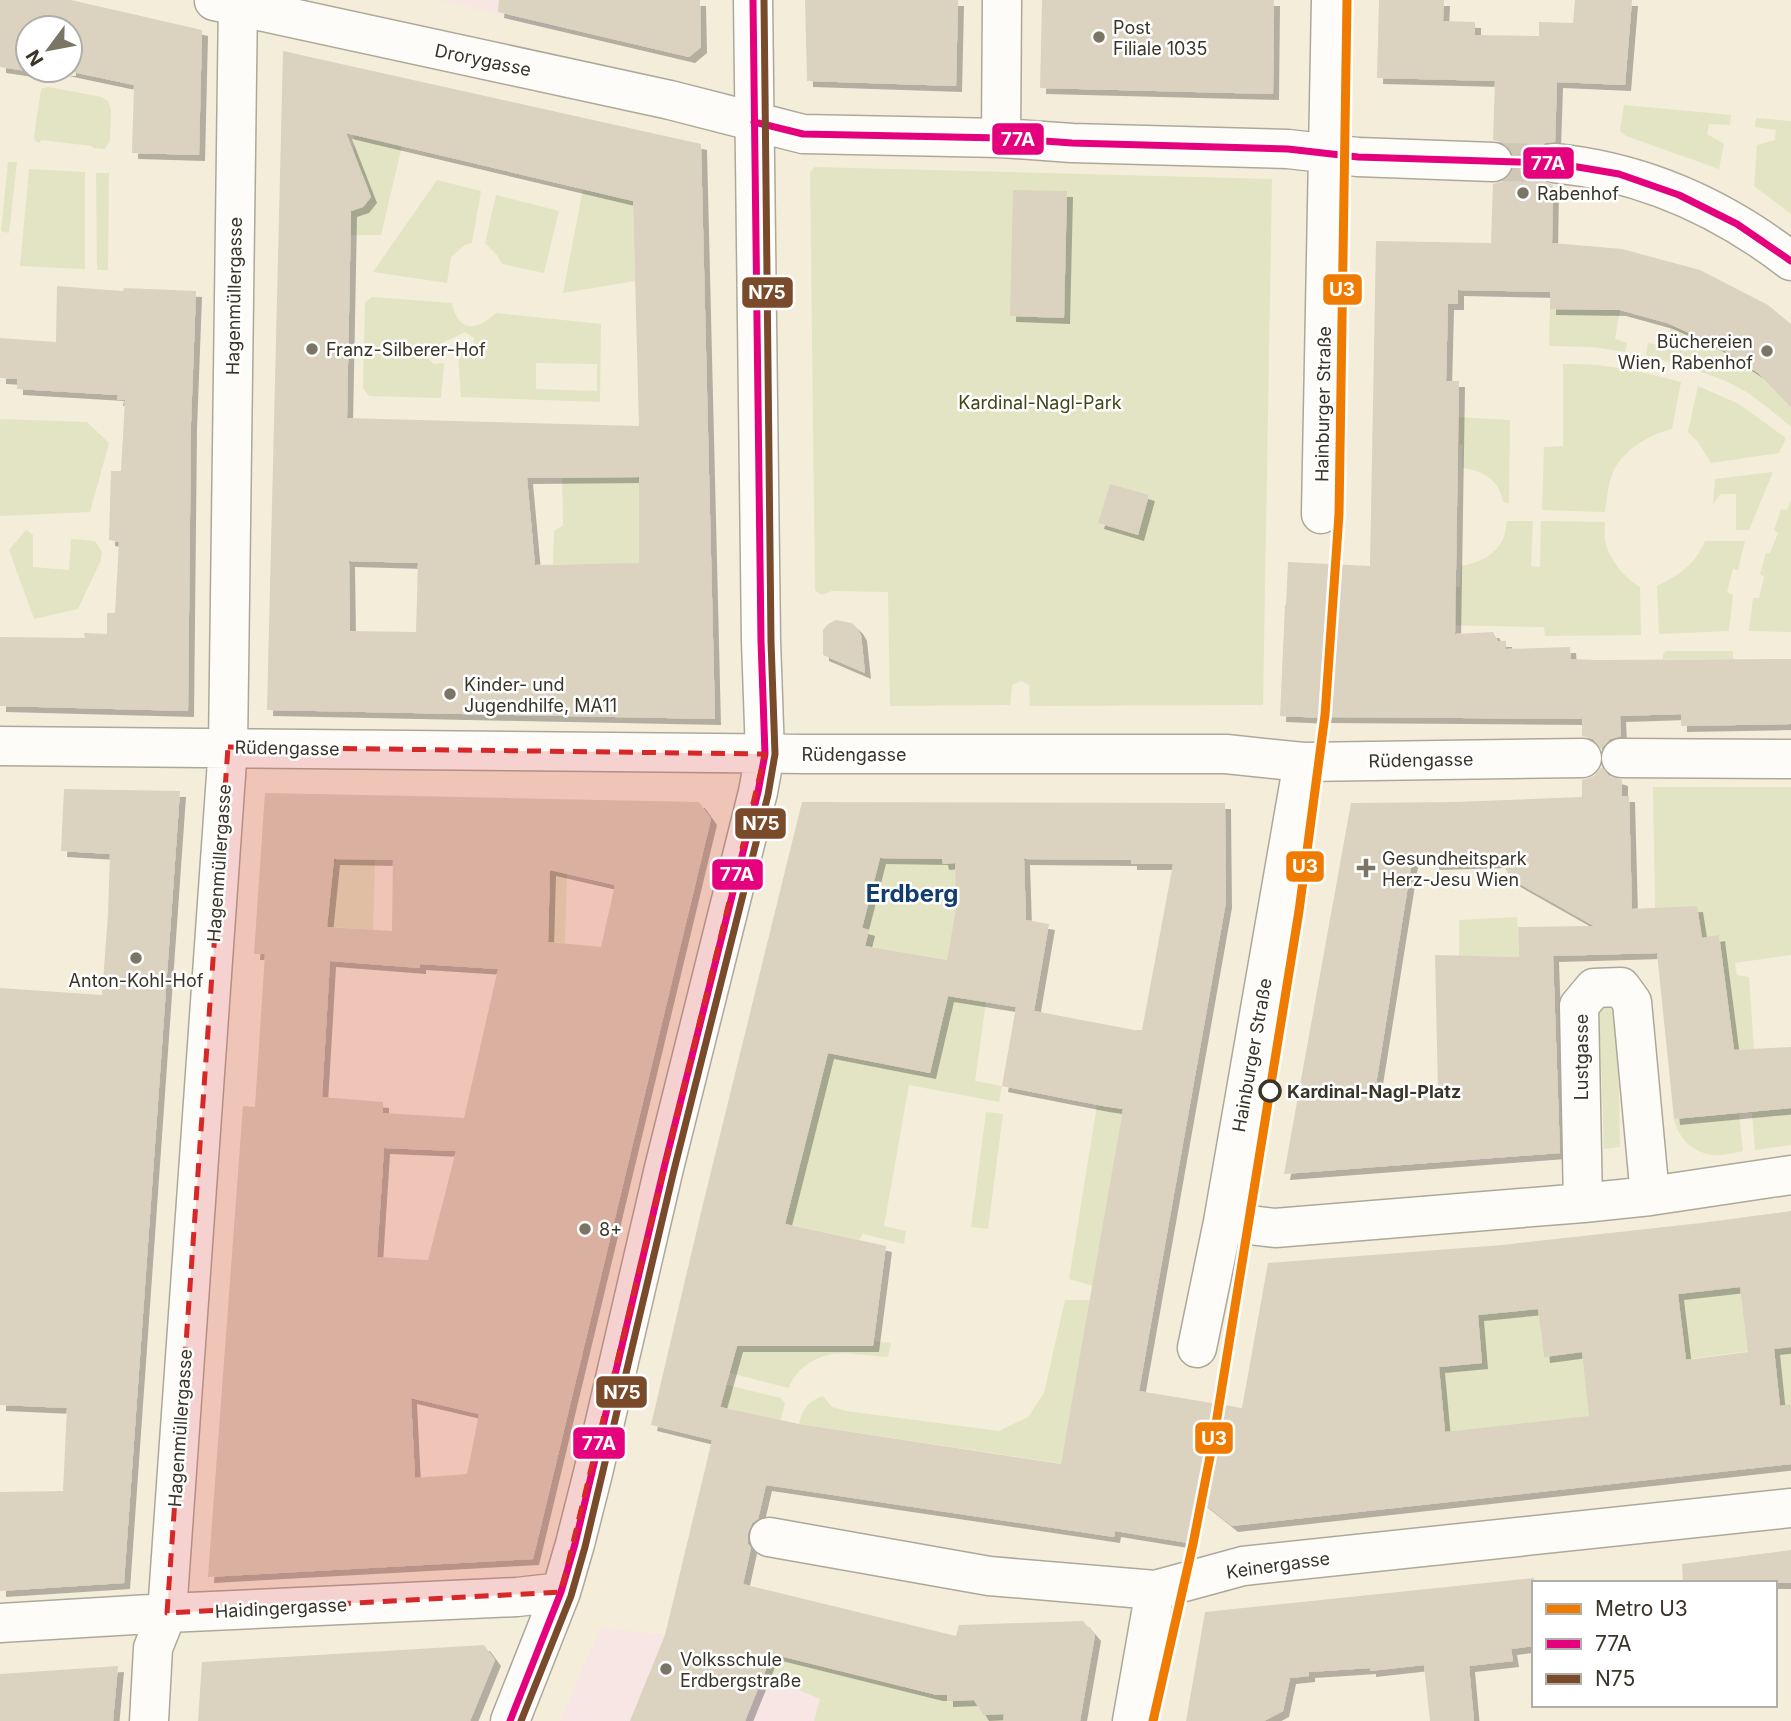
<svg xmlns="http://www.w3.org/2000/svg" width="1791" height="1721" font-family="Inter,sans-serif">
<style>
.education{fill:#f7e6e4}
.green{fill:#e3e4c4;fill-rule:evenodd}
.building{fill:#dbd3bf;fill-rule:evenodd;filter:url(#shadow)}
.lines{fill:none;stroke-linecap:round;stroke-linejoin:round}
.minor-tunnel{stroke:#cfc8b6;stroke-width:38;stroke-dasharray:38 19;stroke-linecap:butt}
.minor-casing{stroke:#aea89a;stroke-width:41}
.minor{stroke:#fdfcf9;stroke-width:38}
.bus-1-casing{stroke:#fff;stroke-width:12}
.bus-2-casing{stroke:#fff;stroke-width:12}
.bus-1{stroke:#e5007d;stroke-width:7}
.bus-2{stroke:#7a4b2a;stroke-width:7}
.metro-1-casing{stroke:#fff;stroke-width:14}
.metro-1{stroke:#ef7c00;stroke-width:9}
.marked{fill:#d62828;fill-opacity:0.2;stroke:#d62828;stroke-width:5;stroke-dasharray:14 9;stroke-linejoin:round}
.poi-dot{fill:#7b7566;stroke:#fff;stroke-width:2.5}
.stop-dot{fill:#fff;stroke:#3a3528;stroke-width:3.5}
.labels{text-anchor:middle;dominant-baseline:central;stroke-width:5;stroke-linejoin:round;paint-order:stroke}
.poi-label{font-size:18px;fill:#3a3528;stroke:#fff;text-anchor:start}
.street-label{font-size:18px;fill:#3a3528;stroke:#fff}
.park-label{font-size:18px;fill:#3f4513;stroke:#fff}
.stop-label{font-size:18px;font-weight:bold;fill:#3a3528;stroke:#fff;text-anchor:start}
.district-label{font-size:24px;font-weight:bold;fill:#113d70;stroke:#fff}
.line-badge{stroke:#fff;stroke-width:2.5}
.badge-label{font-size:19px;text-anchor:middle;font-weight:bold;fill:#fff}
</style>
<defs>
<filter id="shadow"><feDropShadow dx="6" dy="6" stdDeviation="0" flood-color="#0004"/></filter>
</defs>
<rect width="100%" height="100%" fill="#f4edda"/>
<path class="education" d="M440 0H569L562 30Z
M600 1628 665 1635 820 1699 814 1721H560Z"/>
<path class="green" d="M49 87 102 97 108 101 111 109 110 141 105 149 93 148 92 146 41 140 40 143 35 141 34 137 40 95 42 88Z
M1624 105 1731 115 1730 125 1709 124 1707 134 1724 144 1719 169 1626 136 1620 131Z
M1756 118 1791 121V214L1754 186 1757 145 1775 140 1776 130 1755 127Z
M354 134 402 146 381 235H351V211C368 205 373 201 366 183L353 177Z
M8 162H17L9 233 1 231Z
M815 167 1272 179 1263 705 1030 706 1029 685 1021 681 1012 685 1010 705 890 706 888 592 832 591 821 595 815 590 810 172Z
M29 169 85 172V269L20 266Z
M96 173H109L108 270H97Z
M437 180 481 191 472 243 465 245 451 257 447 283 373 272Z
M583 189 633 201 635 281 563 293Z
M496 195 559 211 544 273 502 264 497 255 485 243Z
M372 297 452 303C458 333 477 331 496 313L601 324 600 402 461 397 458 356 473 349 474 338 465 332 432 348 428 353 429 359 434 364 444 363 441 398 369 396 363 388 365 302ZM536 363 597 364V391L536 389Z
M1550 309 1620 310 1615 339 1627 343 1625 352 1593 347 1549 346Z
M1671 325 1716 345 1758 373 1791 405V427C1773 412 1755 396 1734 385 1706 372 1676 364 1646 355L1648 343 1666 347Z
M1563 364C1604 363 1642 371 1681 382L1672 429C1649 435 1624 449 1613 472 1608 484 1607 499 1605 512L1542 510 1544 447 1563 446Z
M1698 386 1739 404 1786 438 1779 453 1711 463 1698 442 1688 432Z
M1439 416 1510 420 1509 503 1503 502C1500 481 1483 470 1462 468L1463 445 1458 444V440Z
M0 419 87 422 109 443 90 512 0 516Z
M1773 472 1749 530H1736V494H1721L1713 504 1715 479Z
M639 477V564H553L554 531 563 525 562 478Z
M1791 500V632L1749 631 1753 598H1759L1764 577 1760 574 1766 553H1770L1778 533 1774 530 1781 509 1787 510Z
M1507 521H1533L1531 566 1540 567 1541 521 1605 522C1605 528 1604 535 1605 540 1609 560 1624 577 1640 587L1641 635 1545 636 1544 627 1437 625 1456 591V587H1460L1461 566C1478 563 1495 556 1503 539 1505 534 1506 527 1507 521Z
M26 530 33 535V567L69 570 71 539 95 541 102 552 101 560 78 609 34 619 9 550Z
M1705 541H1745L1738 570 1733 569 1727 592 1733 595 1729 631 1659 634 1657 586C1678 576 1696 564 1705 541Z
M1666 651H1733V659H1663V654Z
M1653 787H1791V955L1735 963 1737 975 1749 977 1754 1049 1734 1050 1719 936 1702 938 1655 908Z
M332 857 375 859 373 930 321 926Z
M857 858 942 859 943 864 955 863 956 908 947 960 865 946 869 931 862 928 871 895 851 889Z
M538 861 567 869 565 943 548 942 550 891Z
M1517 917 1519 957 1487 956 1459 958V920Z
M948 996 986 1002 975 1081 1002 1086 999 1102 909 1085 884 1226 906 1231 904 1244 863 1234 859 1240 785 1224 828 1053 930 1073Z
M1603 1001 1617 1008 1620 1147 1604 1149 1599 1009Z
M1097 1105 1123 1109 1093 1286 1069 1279Z
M1791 1108V1145L1755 1150 1752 1112Z
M986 1112 1003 1114 988 1229 971 1227Z
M1739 1113 1743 1151C1734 1153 1723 1156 1714 1155 1693 1153 1678 1138 1674 1119Z
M1757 1283 1791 1347V1404L1780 1406 1774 1348 1673 1361 1593 1416 1442 1434 1439 1367 1482 1363 1480 1340 1456 1316 1556 1307 1569 1325 1540 1329 1544 1356 1582 1352 1584 1371 1663 1295Z
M1065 1300H1090L1071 1465 799 1424C803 1409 808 1401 823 1396L832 1407 846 1411 999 1431 1028 1417 1044 1393Z
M738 1339 762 1346H873L874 1341 891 1343 888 1357C873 1356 846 1352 832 1354 814 1357 794 1371 789 1388L730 1373Z
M727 1385 781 1398 785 1404 780 1421 721 1407Z
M772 1654 937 1695H947L948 1701 970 1700 971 1694H977L976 1704 983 1715 1013 1693 1003 1721H814L820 1699 764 1675Z"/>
<path class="building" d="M0 0H71L202 30 199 155 132 153 134 85 63 70H70V28H28L27 71 0 67Z
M499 0H700L701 47 689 57 498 12Z
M805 0H958L956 86 807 81Z
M1042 0H1274L1273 94 1040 88Z
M1379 0H1444L1443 21 1475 22V35L1539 36V22L1573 23 1575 0H1632L1625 85 1557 82 1555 142 1545 143 1537 149 1532 161 1534 172 1540 180 1553 185 1552 243 1622 249 1700 270 1768 305 1791 324V407L1758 373 1716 345 1667 323 1620 310 1550 309V292L1458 290V304H1448L1446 381H1459L1455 634 1493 632 1498 641H1506V649L1570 647 1571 659 1597 660 1791 659V724L1681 726V714L1620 716 1621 736 1610 739 1601 749 1593 739 1582 736V719L1325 717V718L1280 716 1285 605H1286L1288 562 1370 566 1376 241 1491 243 1493 184 1504 181 1511 174 1515 163 1512 151 1504 143 1493 140 1495 81 1377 78Z
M283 51 701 144 715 719 267 710ZM346 133 633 201 639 426 347 418 351 211 363 207 371 197ZM639 477V563L535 565 527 478ZM349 561 418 563 416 632 350 631Z
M1013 190 1067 191 1064 318 1010 316Z
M57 286 123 291 124 288 196 291 191 423 188 711 0 706V637L85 638 84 633 107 634V613H115L119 542 109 540 111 471H121L125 400H117L118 395 17 389V379L0 378V338L56 342Z
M1110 484 1149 495 1138 535 1098 523Z
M836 620 852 623 857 628 861 635 865 673 823 655V630L828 624Z
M1602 767 1609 776 1622 780V796H1629L1632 909 1697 906 1702 938 1719 935 1734 1050 1791 1047V1108L1674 1119 1657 953 1553 956 1560 1153 1284 1174 1351 803 1455 802 1582 797V780L1594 776ZM1413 855 1433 857V864L1502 862 1511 879 1594 926 1518 927 1519 957 1435 955 1438 1092 1374 1097Z
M64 789 180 791 124 1583 0 1591V1492L63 1491 67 1408 0 1405V988L102 995 108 914 110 854 61 851Z
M265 793 699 802 711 819 533 1559 208 1577 243 1106 255 1107 265 954H254ZM334 859 393 860 392 931 327 927ZM550 870 615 885 601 947 548 942ZM330 961 420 968V964L498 969 464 1118 383 1113V1102L322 1097ZM384 1148 456 1151 428 1260 377 1257ZM411 1398 479 1414 467 1474 415 1478Z
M802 802 1225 803 1226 902 1139 1391 1242 1408 1268 1263 1502 1245 1701 1223 1791 1211V1347L1774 1349 1780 1406 1791 1404V1464L1232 1526 1196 1497 1188 1543 1115 1531 1114 1537 766 1485 758 1519 752 1523 748 1533V1544L751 1548 743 1584 956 1636 959 1625 1083 1621 1095 1635 1080 1721H1003L1004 1714 983 1715 974 1700 947 1701V1695H937L772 1654 745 1721H630L665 1635 712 1440 651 1425 702 1208ZM880 858 942 859 943 864 955 863 956 908 947 960 865 946 869 930 862 928ZM1024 859 1131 860V864H1173L1142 1030H1134L1024 1009 1034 1011 1049 924 1026 920ZM948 996 1016 1007 1002 1086 1103 1106 1123 1109 1061 1464 799 1424 720 1407 737 1346H873L886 1246 785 1224 828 1053 930 1073ZM1740 1287 1748 1352 1686 1360 1678 1294ZM1538 1309 1544 1357 1582 1352 1589 1416 1445 1432 1439 1367 1482 1363 1478 1315Z
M1791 1550V1583H1683L1682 1564Z
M1534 1578V1646L1511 1649 1513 1661 1469 1666 1474 1721H1430L1424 1665 1370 1671V1668L1309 1672V1676L1290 1678 1283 1711 1264 1721H1186L1205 1612Z
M484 1645 495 1660 470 1721H198L202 1662Z
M118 1666 113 1721H0V1674Z"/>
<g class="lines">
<path class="minor-tunnel" d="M1493 162 1554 163"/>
<defs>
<path id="minor" d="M214 1 670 100 803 134 1001 138 1072 143 1288 149 1358 157 1493 162
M1001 138 1002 0
M1554 163C1643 172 1720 206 1791 261
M1321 514 1331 0
M0 746 805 754H1226L1303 762 1582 758
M1621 758 1791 759
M1583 1203 1579 1006 1594 988 1621 987 1632 1002 1650 1196
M1223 1222 1275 1228 1583 1203 1650 1196 1791 1175
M1197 1348 1223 1222 1303 762
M769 1537 989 1576 1155 1590 1243 1566 1791 1508
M0 1623 167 1613 517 1597 561 1592
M149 1721 153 1648 167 1613 228 747 238 0
M510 1721 561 1592 575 1544 593 1473 664 1168 758 792 765 754 761 641 753 0
M1132 1721 1155 1590"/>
</defs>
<use href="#minor" class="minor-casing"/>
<use href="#minor" class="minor"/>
<defs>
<path id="bus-1" d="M754 122 803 134 1001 138 1072 143 1288 149 1358 157 1554 163 1619 174 1679 195 1737 224 1791 261
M510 1721 561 1592 575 1544 664 1168 758 792 765 754 761 641 753 0"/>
<path id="bus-2" d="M521 1721 571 1596 585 1547 674 1170 768 795 775 754 771 641 764 0"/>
</defs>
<use href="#bus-1" class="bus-1-casing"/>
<use href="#bus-2" class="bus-2-casing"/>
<use href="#bus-1" class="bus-1"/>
<use href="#bus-2" class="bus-2"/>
<defs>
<path id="metro-1" d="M1153 1721 1193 1544 1214 1436 1299 911 1325 715 1339 514 1347 0"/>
</defs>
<use href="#metro-1" class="metro-1-casing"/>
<use href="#metro-1" class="metro-1"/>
</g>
<path class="marked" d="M228 747 765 754 561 1592 167 1613Z"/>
<g class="poi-dot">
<circle cx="1099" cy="37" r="7"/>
<circle cx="1523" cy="193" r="7"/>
<circle cx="312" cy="349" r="7"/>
<circle cx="1767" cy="351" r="7"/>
<circle cx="450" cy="694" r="7"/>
<path d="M1362.5 857.5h7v7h7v7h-7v7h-7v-7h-7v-7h7z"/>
<circle cx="136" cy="958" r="7"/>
<circle cx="585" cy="1229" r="7"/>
<circle cx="666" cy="1669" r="7"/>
</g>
<circle class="stop-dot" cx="1270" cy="1091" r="10"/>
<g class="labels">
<g class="poi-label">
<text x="1113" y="27">Post<tspan x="1113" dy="21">Filiale 1035</tspan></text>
<text x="1537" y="193">Rabenhof</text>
<text x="1753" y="341" text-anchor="end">Büchereien<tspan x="1753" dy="21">Wien, Rabenhof</tspan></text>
<text x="326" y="349">Franz-Silberer-Hof</text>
<text x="464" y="684">Kinder- und<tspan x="464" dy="21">Jugendhilfe, MA11</tspan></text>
<text x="1382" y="858">Gesundheitspark<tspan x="1382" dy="21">Herz-Jesu Wien</tspan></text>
<text x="136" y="980" text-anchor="middle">Anton-Kohl-Hof</text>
<text x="599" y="1229">8+</text>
<text x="680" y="1659">Volksschule<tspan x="680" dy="21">Erdbergstraße</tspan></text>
</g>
<g class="street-label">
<text transform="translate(483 60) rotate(12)">Drorygasse</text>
<text transform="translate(234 296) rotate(-89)">Hagenmüllergasse</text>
<text transform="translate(1323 404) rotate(-89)">Hainburger Straße</text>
<text transform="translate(287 748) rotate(1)">Rüdengasse</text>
<text x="854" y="754">Rüdengasse</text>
<text transform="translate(1421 760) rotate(-1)">Rüdengasse</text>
<text transform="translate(219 863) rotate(-86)">Hagenmüllergasse</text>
<text transform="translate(1252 1055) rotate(-80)">Hainburger Straße</text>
<text transform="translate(1581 1057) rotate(-90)">Lustgasse</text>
<text transform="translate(180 1428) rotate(-86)">Hagenmüllergasse</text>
<text transform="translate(1278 1565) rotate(-8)">Keinergasse</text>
<text transform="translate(281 1608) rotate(-3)">Haidingergasse</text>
</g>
<g class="park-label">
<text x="1040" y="402">Kardinal-Nagl-Park</text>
</g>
<g class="stop-label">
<text x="1287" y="1091">Kardinal-Nagl-Platz</text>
</g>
<g class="district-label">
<text x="912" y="893">Erdberg</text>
</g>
</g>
<g class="line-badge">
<rect x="991" y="122" width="54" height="34" rx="7" fill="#e5007d"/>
<rect x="1522" y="146" width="53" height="34" rx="7" fill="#e5007d"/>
<rect x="1322" y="273" width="41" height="33" rx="7" fill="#ef7c00"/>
<rect x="741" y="276" width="53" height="33" rx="7" fill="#7a4b2a"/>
<rect x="734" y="807" width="53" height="33" rx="7" fill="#7a4b2a"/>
<rect x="1285" y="850" width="40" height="33" rx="7" fill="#ef7c00"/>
<rect x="711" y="858" width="53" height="33" rx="7" fill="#e5007d"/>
<rect x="595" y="1375" width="53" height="34" rx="7" fill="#7a4b2a"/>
<rect x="1194" y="1421" width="40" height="34" rx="7" fill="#ef7c00"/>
<rect x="572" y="1426" width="54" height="34" rx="7" fill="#e5007d"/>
</g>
<g class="badge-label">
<text x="1018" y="146">77A</text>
<text x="1548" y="170">77A</text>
<text x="1342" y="296">U3</text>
<text x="767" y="299">N75</text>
<text x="761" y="830">N75</text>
<text x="1305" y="873">U3</text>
<text x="737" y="881">77A</text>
<text x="622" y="1399">N75</text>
<text x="1214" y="1445">U3</text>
<text x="599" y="1450">77A</text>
</g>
<rect x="1532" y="1581" width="245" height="126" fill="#ffffff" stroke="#b0aea9" stroke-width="2"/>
<rect x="1546" y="1604" width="35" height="10" fill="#ef7c00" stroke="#b0aea9" stroke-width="2"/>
<text x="1595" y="1616" font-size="21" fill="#3a3528">Metro U3</text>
<rect x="1546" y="1639" width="35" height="10" fill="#e5007d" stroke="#b0aea9" stroke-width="2"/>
<text x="1595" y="1651" font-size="21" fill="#3a3528">77A</text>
<rect x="1546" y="1674" width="35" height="10" fill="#7a4b2a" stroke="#b0aea9" stroke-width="2"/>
<text x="1595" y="1686" font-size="21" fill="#3a3528">N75</text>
<g transform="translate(49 49) rotate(238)"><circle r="33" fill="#ffffff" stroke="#b0aea9" stroke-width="2"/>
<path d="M0-5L12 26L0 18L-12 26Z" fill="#7b7566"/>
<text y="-10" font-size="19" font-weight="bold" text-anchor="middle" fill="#3a3528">N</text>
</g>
</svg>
